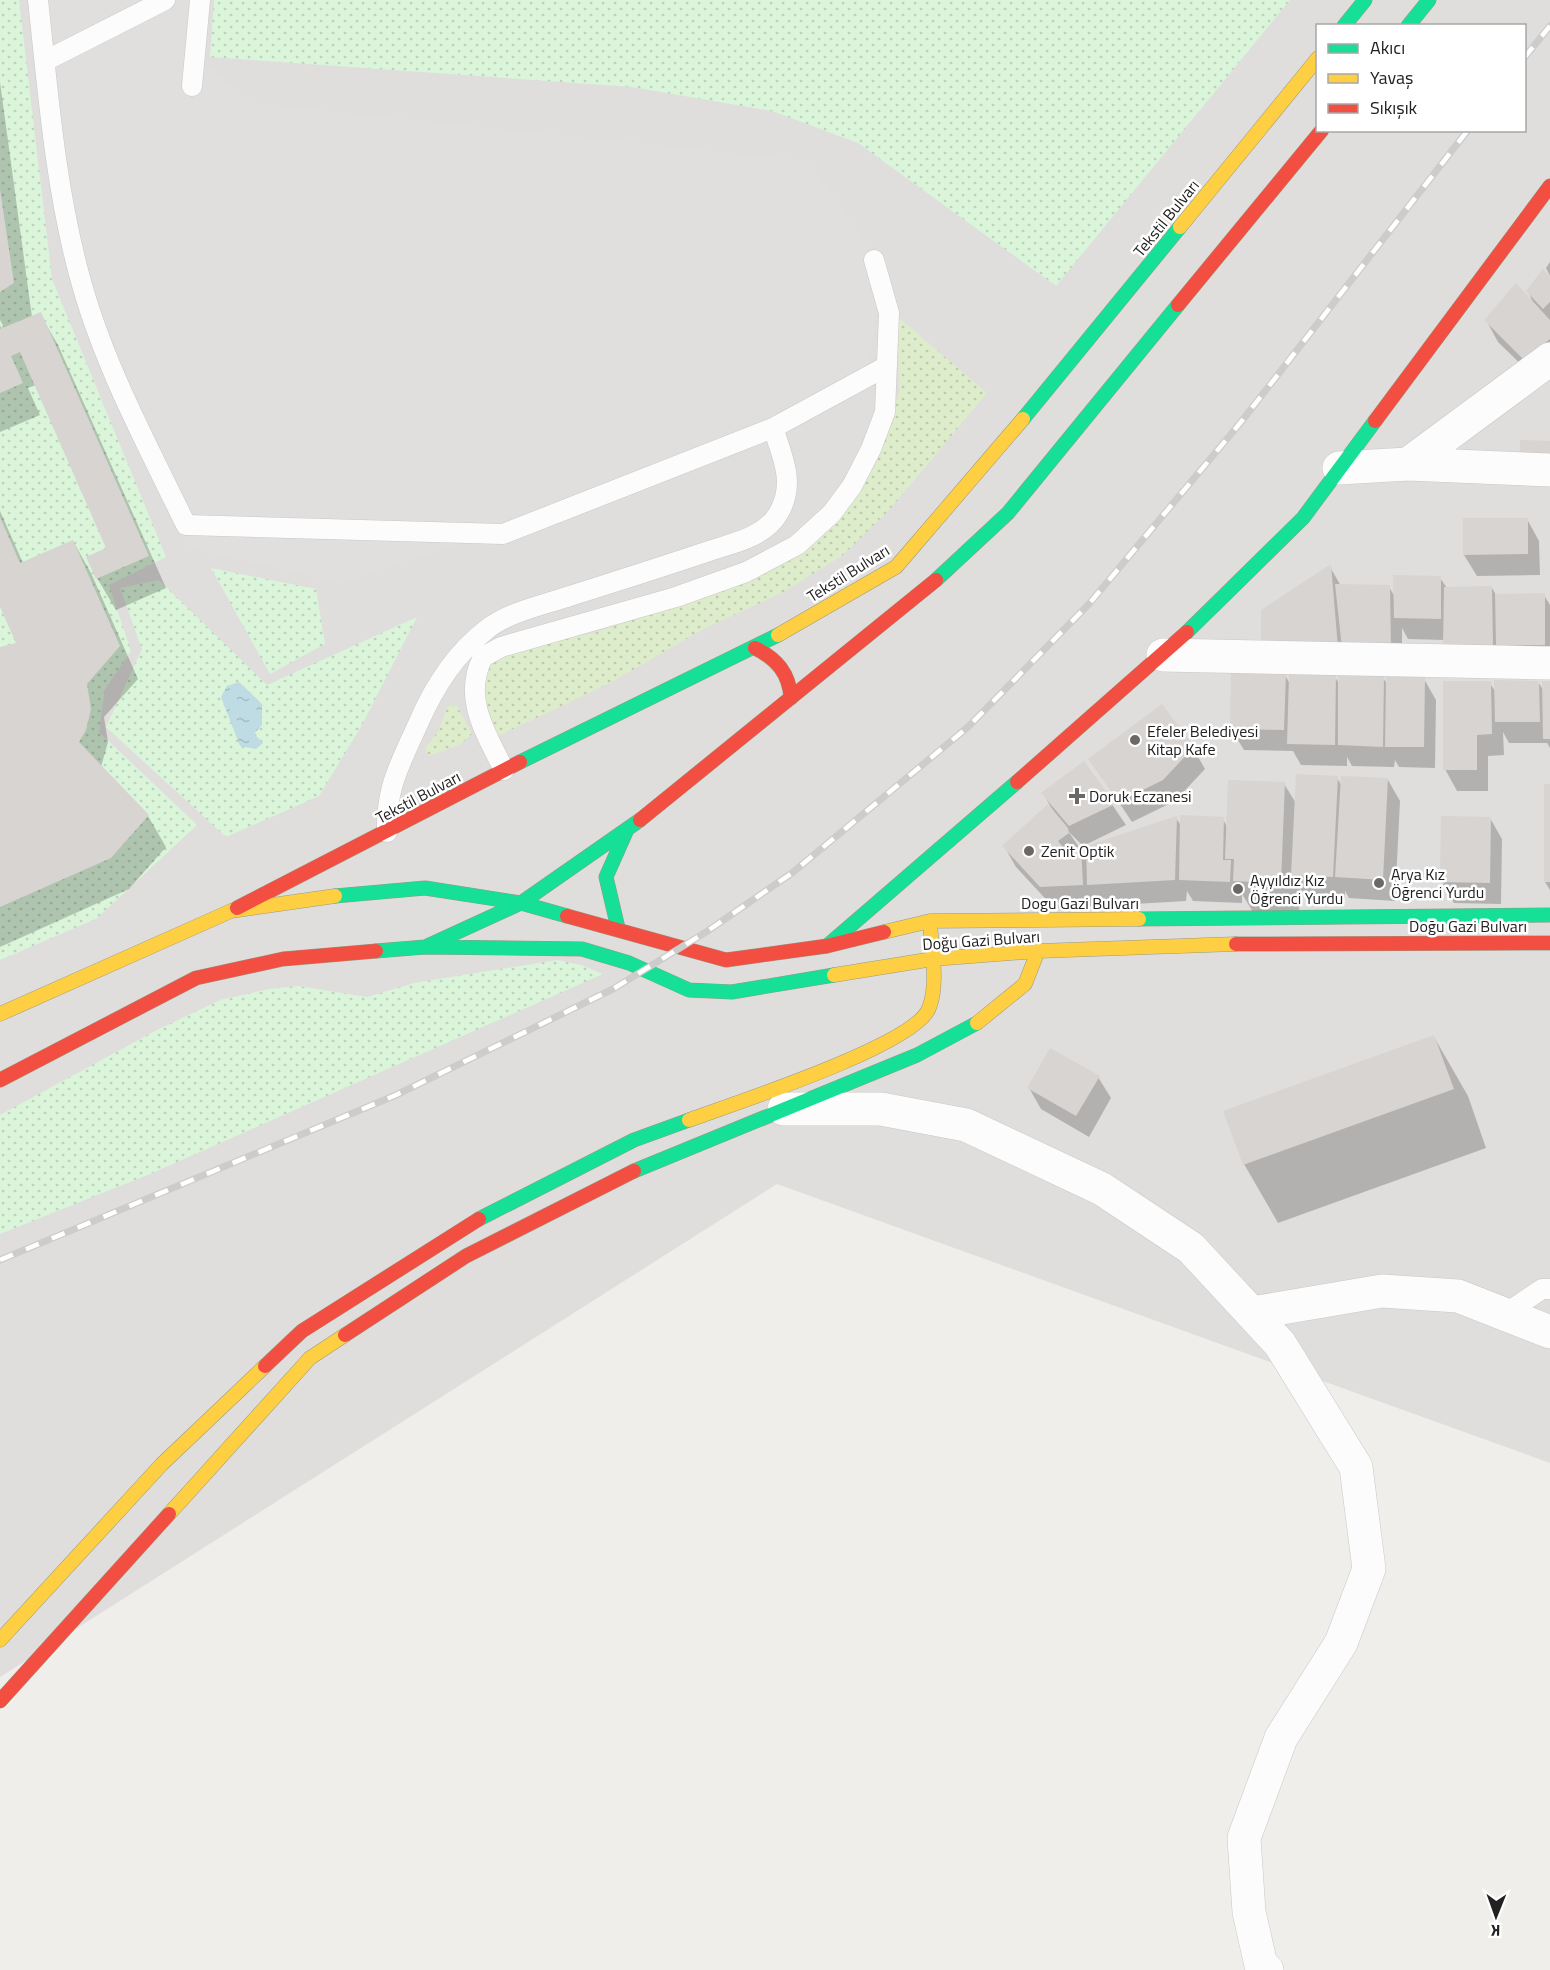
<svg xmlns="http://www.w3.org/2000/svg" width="1550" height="1970" font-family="'Titillium Web',sans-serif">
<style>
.residential{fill:#dfdedc;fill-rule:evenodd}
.grass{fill:url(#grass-dots)}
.park{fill:url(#park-dots)}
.parking{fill:#e0dfde}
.water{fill:url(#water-ripples)}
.shadow{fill:#0003}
.building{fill:#d7d4d2}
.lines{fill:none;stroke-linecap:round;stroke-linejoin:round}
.lane-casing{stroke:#c9c8c7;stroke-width:21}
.street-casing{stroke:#c9c8c7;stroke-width:34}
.fast-casing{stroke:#999a82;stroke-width:15}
.slow-casing{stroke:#999a82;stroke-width:15}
.jam-casing{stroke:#999a82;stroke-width:15}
.lane{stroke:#fdfcfc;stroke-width:20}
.street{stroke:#fdfcfc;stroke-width:33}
.fast{stroke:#16e098;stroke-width:14}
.slow{stroke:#ffcf43;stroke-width:14}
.jam{stroke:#f24e42;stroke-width:14}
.rail-casing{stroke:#ccc;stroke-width:7}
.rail{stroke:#fff;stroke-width:4.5;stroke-dasharray:14;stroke-linecap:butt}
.poi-dot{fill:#6a6968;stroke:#fff;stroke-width:2}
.labels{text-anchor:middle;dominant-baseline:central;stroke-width:5;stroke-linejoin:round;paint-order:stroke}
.street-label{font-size:16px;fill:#222;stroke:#fff}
.poi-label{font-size:16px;fill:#222;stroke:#fff;text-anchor:start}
</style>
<defs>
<pattern id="grass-dots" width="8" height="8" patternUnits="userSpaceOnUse" patternTransform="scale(1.5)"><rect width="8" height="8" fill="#ddeccb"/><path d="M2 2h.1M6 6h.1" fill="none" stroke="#bdcaae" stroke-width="1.8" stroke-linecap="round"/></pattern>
<pattern id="park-dots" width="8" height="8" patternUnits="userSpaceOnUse" patternTransform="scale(1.5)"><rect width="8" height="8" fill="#daf5da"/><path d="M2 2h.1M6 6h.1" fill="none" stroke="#bbd2bb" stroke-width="1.8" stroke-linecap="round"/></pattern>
<pattern id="water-ripples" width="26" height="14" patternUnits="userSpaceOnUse" patternTransform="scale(1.5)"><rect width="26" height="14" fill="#bfdbe3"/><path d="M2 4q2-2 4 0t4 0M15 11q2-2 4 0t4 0" fill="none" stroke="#a4bcc2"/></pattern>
</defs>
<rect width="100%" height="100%" fill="#f0eeeb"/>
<path class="residential" d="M0 0H1550V1463L777 1184 0 1677ZM1318 26H1524V130H1318Z"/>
<path class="grass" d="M898 317 987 393 891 508 843 555 782 593 707 627 610 683 498 736 480 705 486 662 509 650 594 633 741 579 847 501 890 427 899 392Z
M448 706H457L472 734 461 744 429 756 425 748 437 733Z"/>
<path class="park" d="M0 0H19L52 279 166 557 109 585 131 651 105 689 99 732 197 825 96 919 0 960Z
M214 0H1290L1056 286 858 143 772 111 632 87 210 57Z
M211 568 316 589 325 644 270 674Z
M159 580 267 685 417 617 362 725 319 796 226 837 106 727 142 649 120 588Z
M557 960 581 965 603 974 150 1174 0 1234V1115L155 1031 220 1000 269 989 298 986 367 997 414 983Z"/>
<path class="parking" d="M48 0H204L199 58 251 103 808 161 884 269 864 388 746 449 341 583 187 547 72 234Z"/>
<path class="water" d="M239 682 262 704V725L254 734 263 743 256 749 240 746 221 697 227 686Z"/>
<path class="shadow" d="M0 82 32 317 40 314 58 345 166 588 116 610 97 578 108 549 36 385 28 388 40 415 0 432V325L2 330 5 329 0 320Z
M1550 262V276L1546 268Z
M1550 279V370L1537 380 1498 342 1486 320 1534 305 1528 291Z
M0 511 23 563 73 541 91 573 138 679 104 717 108 742 101 767 148 816 166 847 129 889 0 947V651L18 644 0 604Z
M1527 519 1539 541 1540 575 1477 576 1464 555Z
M1330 567 1341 586 1389 587 1395 597 1440 578 1447 588H1492L1496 595H1544L1550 605V666L1445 640 1408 639 1402 628V670H1275Z
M1285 675 1290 684 1335 677 1340 685 1383 678 1388 685 1424 679 1436 700 1435 768 1399 767 1395 760 1394 767 1352 766 1347 757V766L1301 765 1293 751 1244 750 1231 729Z
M1538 682 1544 691 1550 683V748L1547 743H1509L1503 732 1504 755 1488 756V791H1457L1445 769 1490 683 1496 693Z
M1193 748 1205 769 1175 801 1132 822 1090 759Z
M1084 763 1126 825 1083 846 1068 831 1088 860 1176 818 1182 827 1223 819 1227 827 1284 784 1296 803 1337 778 1342 786 1388 780 1400 801 1395 901 1349 898 1345 891V898L1304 896 1300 888 1299 914 1253 912 1242 894V903L1193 901 1187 891 1186 901 1101 906 1094 894V906L1054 908 1016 867 1004 846 1053 811 1043 793Z
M1550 785V890L1545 882Z
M1490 818 1502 839 1501 904 1454 903 1442 882Z
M1434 1037 1468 1096 1486 1148 1278 1223 1244 1164Z
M1098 1077 1111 1098 1089 1137 1041 1109 1029 1088Z"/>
<path class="building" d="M0 189 14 283 0 292Z
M1543 269 1550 277V302L1543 309 1526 291Z
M1516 283 1550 320V339L1524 360 1484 320Z
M41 312 149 556 96 579 86 557 106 548 20 352 11 356 23 383 0 393V329Z
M1520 440 1550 441V464L1520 463Z
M0 517 20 563 73 540 120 646 87 684 91 709 86 730 79 742 149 815 111 858 0 907V647L16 643 0 607Z
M1463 518H1528V554L1463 555Z
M1331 564 1338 648 1261 649V610Z
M1393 575 1441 576V619L1394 618Z
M1335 584 1390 585 1391 649 1342 648Z
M1492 586 1493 645H1443L1444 587Z
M1545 593V645H1496L1495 594Z
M1231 673 1286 674 1284 730 1230 729Z
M1289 674 1336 675 1335 745 1287 744Z
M1338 675 1384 676 1383 747 1338 745Z
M1386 676 1425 677 1424 747H1385Z
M1494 680 1539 681 1540 722H1495Z
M1443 681H1491L1492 734 1477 735V770H1443Z
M1542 681H1550V739H1543Z
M1162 704 1194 747 1163 780 1119 802 1088 759Z
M1084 761 1115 804 1069 826 1041 793Z
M1296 774 1338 776 1333 877 1291 875Z
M1341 776 1388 778 1383 880 1335 877Z
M1228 780 1285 782 1281 883 1233 881 1234 859H1225Z
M1544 784H1550V882H1544Z
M1048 804 1068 828 1069 833 1058 841 1066 851 1081 846 1083 885 1040 887 1002 846Z
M1180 815 1224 817 1223 860H1231L1230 882 1179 880Z
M1177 816 1175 880 1087 885 1086 846Z
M1441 816 1491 817 1490 883 1440 882Z
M1434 1035 1454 1089 1243 1165 1223 1111Z
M1050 1048 1100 1076 1076 1116 1027 1088Z"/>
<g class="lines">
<defs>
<path id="lane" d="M38 0C48 92 55 185 79 274 102 362 147 444 186 525L503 534 773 428 887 366
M45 61 165 0
M192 86 200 0
M504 770C486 733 462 698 483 657L501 647 676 597 746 572 797 545 832 513 852 486 871 449 885 412 889 313 874 260
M387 832C386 787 400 764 418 724 433 689 455 654 486 630 508 612 543 605 570 596 617 581 665 566 712 550 735 543 765 536 778 514 796 485 783 458 773 428
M1505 1314 1542 1289H1550"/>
<path id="street" d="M1408 464 1550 470
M1339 468 1408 464 1550 359
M1163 655 1550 663
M784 1109H881L966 1125 1102 1189 1191 1248 1280 1344 1356 1467 1369 1569 1341 1643 1281 1738 1244 1838 1249 1912 1261 1965 1267 1970
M1252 1313 1382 1291 1458 1296 1550 1332"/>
<path id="fast" d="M1344 26 1365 0
M1408 26 1429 0
M1023 419 1180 227
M936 580 1008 513 1178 305
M1187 632 1303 518 1375 421
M520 762 778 635
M335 896 425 888 521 903 567 916
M1139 919 1550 915
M618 928 606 877 626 832
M827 946 1017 782
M425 947 521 903 640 820
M376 951 425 947 582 949 629 963 689 990 732 992 834 975
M634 1171 917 1055 977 1023
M479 1219 634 1140 689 1120"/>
<path id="slow" d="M1180 227 1318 58
M778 635 896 567 1023 419
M884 932 930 921 1139 919
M834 975 933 959 1038 951 1236 944
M0 1014 231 911 335 896
M977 1023 1025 984 1038 951
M689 1120C732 1104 916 1045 929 1008 939 983 931 948 930 921
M169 1514 310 1358 345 1335
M0 1640 162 1464 265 1366"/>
<path id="jam" d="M1178 305 1322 130
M1375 421 1550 186
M755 648C777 659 789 673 791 698
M1017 782 1187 632
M640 820 936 580
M237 908 520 762
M567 916 726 960 827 946 884 932
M1236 944 1550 943
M0 1080 196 978 283 959 376 951
M345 1335 466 1256 634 1171
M265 1366 302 1331 479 1219
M0 1701 169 1514"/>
</defs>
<use href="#lane" class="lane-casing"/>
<use href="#street" class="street-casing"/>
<use href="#fast" class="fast-casing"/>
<use href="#slow" class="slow-casing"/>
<use href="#jam" class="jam-casing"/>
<use href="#lane" class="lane"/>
<use href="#street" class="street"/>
<use href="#fast" class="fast"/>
<use href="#slow" class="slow"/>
<use href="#jam" class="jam"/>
<defs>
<path id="rail" d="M1524 58 1550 26
M0 1260 396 1095 613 989 706 932 792 873 968 727 1089 604 1241 422 1468 130"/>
</defs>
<use href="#rail" class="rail-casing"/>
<use href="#rail" class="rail"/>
</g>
<g class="poi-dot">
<circle cx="1135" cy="740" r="6"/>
<path d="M1074 787h6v6h6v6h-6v6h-6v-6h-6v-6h6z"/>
<circle cx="1029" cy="851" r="6"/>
<circle cx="1379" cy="883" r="6"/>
<circle cx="1238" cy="889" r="6"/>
</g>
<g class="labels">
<g class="street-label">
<text transform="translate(1166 218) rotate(-51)">Tekstil Bulvarı</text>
<text transform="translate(848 573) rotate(-32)">Tekstil Bulvarı</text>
<text transform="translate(418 797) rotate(-28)">Tekstil Bulvarı</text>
<text x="1080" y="903">Dogu Gazi Bulvarı</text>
<text x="1468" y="926">Doğu Gazi Bulvarı</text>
<text transform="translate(981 940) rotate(-4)">Doğu Gazi Bulvarı</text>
</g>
<g class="poi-label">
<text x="1147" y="731">Efeler Belediyesi<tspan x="1147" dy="18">Kitap Kafe</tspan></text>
<text x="1089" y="796">Doruk Eczanesi</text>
<text x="1041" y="851">Zenit Optik</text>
<text x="1391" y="874">Arya Kız<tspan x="1391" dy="18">Öğrenci Yurdu</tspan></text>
<text x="1250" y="880">Ayyıldız Kız<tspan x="1250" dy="18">Öğrenci Yurdu</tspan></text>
</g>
</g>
<rect x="1316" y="24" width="210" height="108" fill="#ffffff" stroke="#a7a7a7" stroke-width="1.5"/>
<rect x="1328" y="44" width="30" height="9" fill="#16e098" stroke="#a7a7a7" stroke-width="1.5"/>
<text x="1370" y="54" font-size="18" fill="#222222">Akıcı</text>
<rect x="1328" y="74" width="30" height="9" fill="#ffcf43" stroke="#a7a7a7" stroke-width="1.5"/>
<text x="1370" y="84" font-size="18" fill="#222222">Yavaş</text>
<rect x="1328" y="104" width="30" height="9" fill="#f24e42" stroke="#a7a7a7" stroke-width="1.5"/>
<text x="1370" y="114" font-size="18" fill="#222222">Sıkışık</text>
<g transform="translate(1496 1916) rotate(181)" stroke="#ffffff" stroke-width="4.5" paint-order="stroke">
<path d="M0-4.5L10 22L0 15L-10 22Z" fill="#222222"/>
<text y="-9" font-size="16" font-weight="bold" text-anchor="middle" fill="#222222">K</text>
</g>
</svg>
